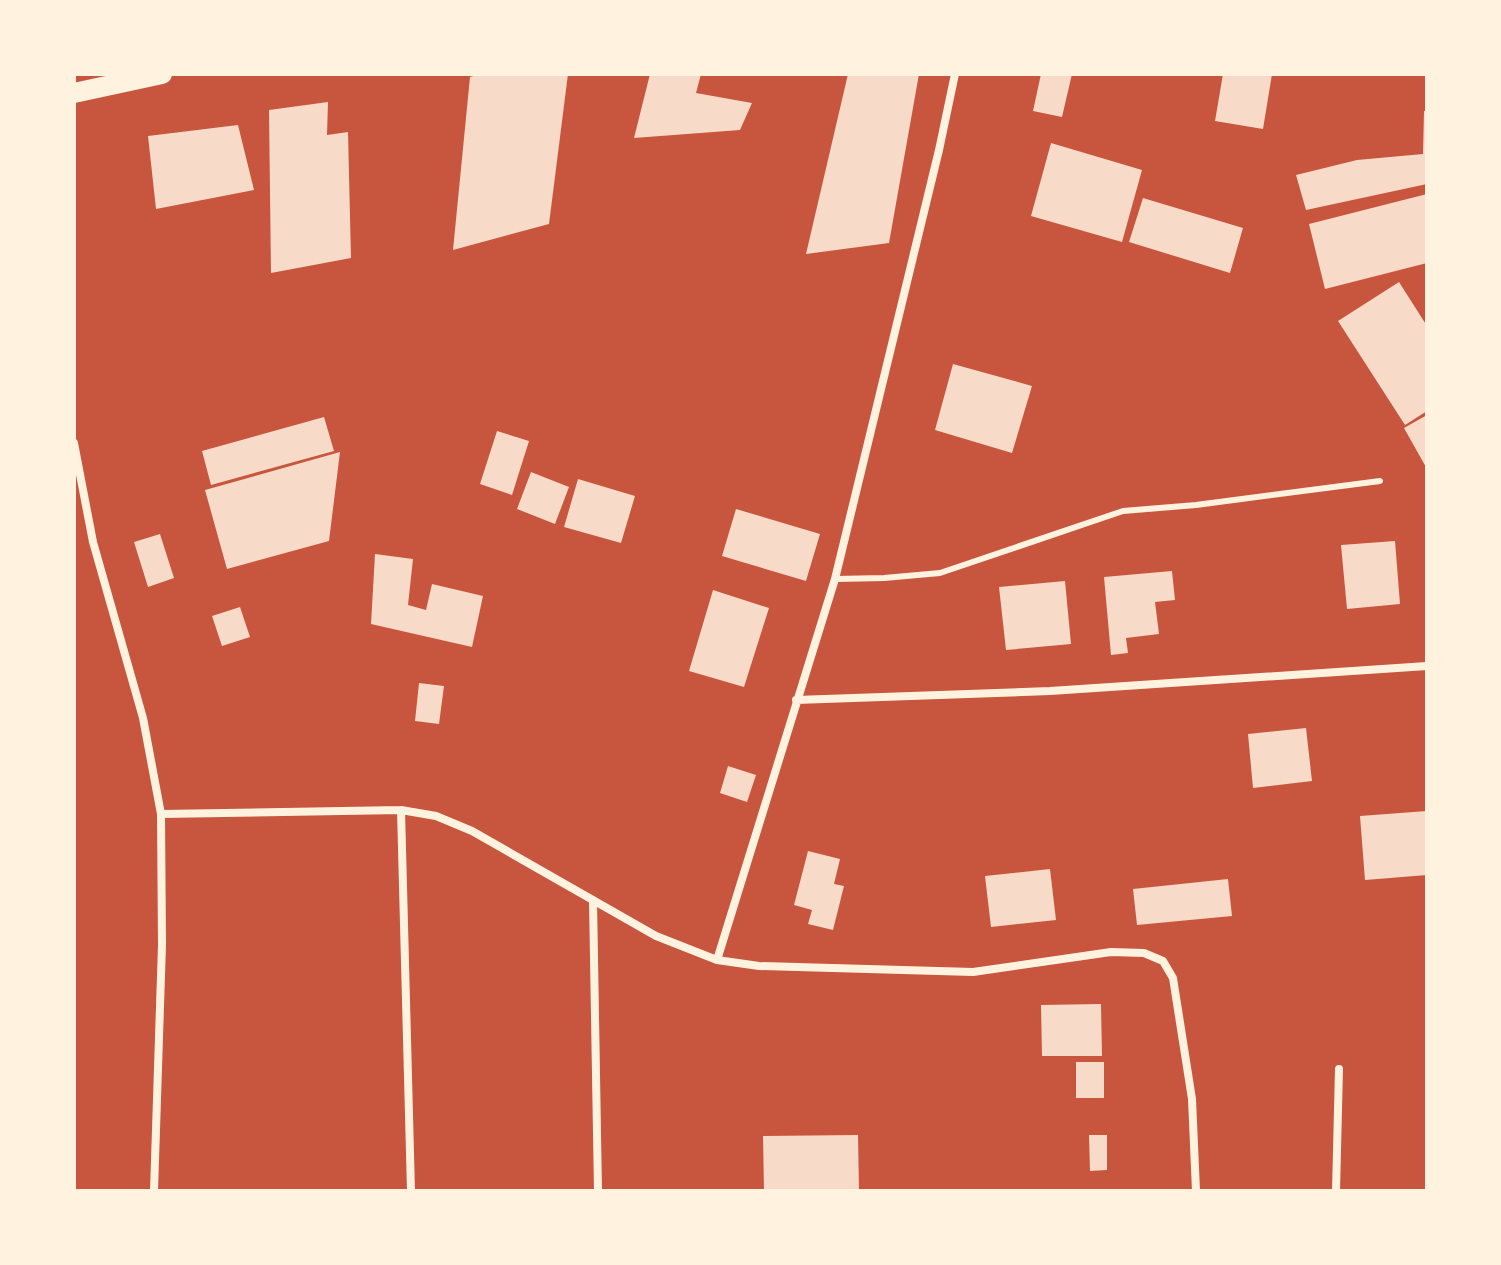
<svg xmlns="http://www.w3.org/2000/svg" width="1501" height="1265" font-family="Signika,sans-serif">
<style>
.building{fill:#f7dbc8}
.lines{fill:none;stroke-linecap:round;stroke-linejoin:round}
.service{stroke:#fff3e0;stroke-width:6}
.minor{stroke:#fff3e0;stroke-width:8}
.primary{stroke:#fff3e0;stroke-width:20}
</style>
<rect width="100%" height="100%" fill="#c8553d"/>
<path class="building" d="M480 74H568L549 224 453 250 470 77Z
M650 74H701L696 93 752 103 740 130 634 138Z
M848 74H919L889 243 806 254Z
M1041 74H1072L1062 117 1033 111Z
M1223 74H1272L1263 129 1215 121Z
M328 102 327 135 348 132 351 258 271 273 269 110Z
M1424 111H1427V184L1306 210 1296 175 1357 160 1423 154Z
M238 125 254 190 156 209 148 136Z
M1051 143 1142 170 1122 242 1031 216Z
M1427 194V263L1325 289 1309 224Z
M1143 198 1243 228 1230 273 1129 242Z
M1399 282 1427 326V411L1405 425 1338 321Z
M953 364 1032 386 1012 453 935 430Z
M1427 415V469L1404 428Z
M324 417 334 451 211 485 202 451Z
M497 431 529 441 512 495 480 484Z
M340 452 329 541 227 569 205 490Z
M531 472 569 487 555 524 517 509Z
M578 479 635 496 621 543 564 527Z
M736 509 820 534 806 581 722 556Z
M160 534 174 578 148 587 134 542Z
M1395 541 1400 604 1347 609 1341 545Z
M375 554 413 559 408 605 426 610 432 584 483 596 472 647 371 624Z
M1172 571 1175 600 1155 602 1159 634 1126 638 1128 653 1111 655 1104 577Z
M1065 581 1071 644 1006 650 999 587Z
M713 590 769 608 744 687 689 671Z
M240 607 250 637 222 646 212 616Z
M419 683 444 686 439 724 415 721Z
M1306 728 1312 781 1253 788 1248 734Z
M728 766 756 775 747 802 720 793Z
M1427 811V875L1365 880 1360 816Z
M808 851 840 859 834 884 844 886 833 930 808 924 812 910 794 905Z
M1050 869 1056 920 991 927 985 876Z
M1228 879 1232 916 1137 925 1133 889Z
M1101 1004 1102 1056H1042L1041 1005Z
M1076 1062H1104V1098H1076Z
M858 1135 859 1191H764L763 1136Z
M1089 1135H1107V1170L1090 1171Z"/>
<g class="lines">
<path class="service" d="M835 579 884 578 940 573 1123 511 1196 505 1380 481"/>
<path class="minor" d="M74 443 93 542 143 718 161 814 162 945 154 1191
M796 700 1050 691 1427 666
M401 810 411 1191
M161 814 401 810 436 816 472 831 656 936 717 960 759 966 973 972 1111 952 1144 953 1163 961 1173 978 1192 1099 1196 1191
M593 900 598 1191
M717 960 835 579 939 150 955 74
M1336 1191 1339 1069"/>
<path class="primary" d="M74 93 162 74"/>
</g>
<rect width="1501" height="1265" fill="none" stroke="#fff3e0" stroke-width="152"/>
</svg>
